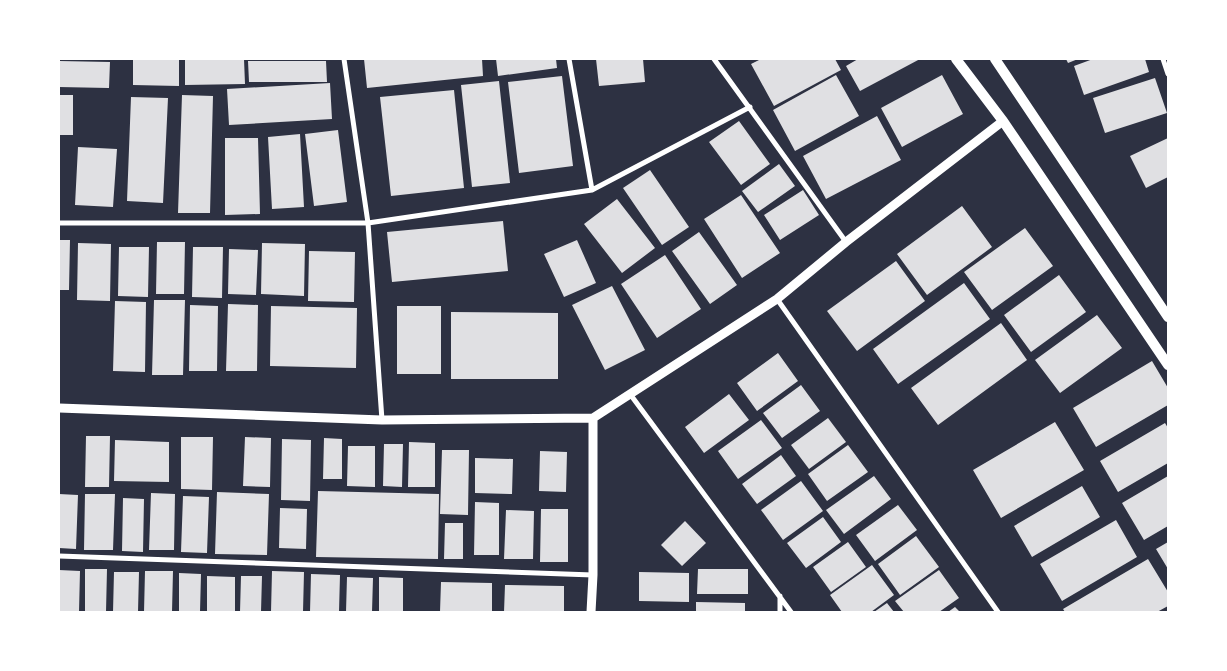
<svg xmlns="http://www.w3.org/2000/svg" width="1227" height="671" font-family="Lato,sans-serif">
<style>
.building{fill:#e0e0e3}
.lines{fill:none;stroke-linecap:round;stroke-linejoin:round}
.minor{stroke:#fff;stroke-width:5}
.tertiary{stroke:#fff;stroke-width:9}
.secondary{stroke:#fff;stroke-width:10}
</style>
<rect width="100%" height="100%" fill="#2d3142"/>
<path class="building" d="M133 59H179V86L133 85Z
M185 59H244L245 84 185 85Z
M364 59H482L483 76 367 88Z
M496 59H556L557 68 498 76Z
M596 59H643L645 82 599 86Z
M761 59H835L841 70 774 106 751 64Z
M858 59H920L860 91 846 66Z
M1066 59H1078L1068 63Z
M1093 59H1145L1149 72 1084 95 1074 66Z
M59 61 110 62 109 88 59 87Z
M248 61H326L327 82H249Z
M836 75 859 116 795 151 773 110Z
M942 75 963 114 902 147 881 108Z
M562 76 573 166 519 173 508 82Z
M1155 78 1167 113 1105 133 1093 98Z
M499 81 510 183 472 187 461 85Z
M330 83 332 119 229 125 227 89Z
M454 90 464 188 391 196 380 97Z
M59 95H73V135H59Z
M182 95 213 96 210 213H178Z
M131 97 168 98 163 203 127 201Z
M877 116 901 160 826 199 803 156Z
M739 121 770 164 741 185 709 142Z
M338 130 347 202 314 206 305 134Z
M300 134 304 207 272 209 268 137Z
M225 138H258L260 214 225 215Z
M1168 138V177L1146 188 1130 156Z
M78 147 117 149 113 207 75 205Z
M779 164 795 186 758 212 742 191Z
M650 170 689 227 662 245 623 188Z
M803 190 819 215 780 240 764 215Z
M741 195 780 253 742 278 704 219Z
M617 199 655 248 622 273 584 224Z
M962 206 992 247 927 295 897 254Z
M503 221 508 271 392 282 387 232Z
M1025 228 1053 266 992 310 964 272Z
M699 232 737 285 710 304 672 251Z
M59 240H70L69 290H59Z
M577 240 596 283 564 297 544 254Z
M157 242H185L184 294H156Z
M78 243 111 244 110 301 77 300Z
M262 243 305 244 304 296 261 294Z
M119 247H149L148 297 118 296Z
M193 247H223L222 298 192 297Z
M229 249 258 250 256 295 228 294Z
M309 251 355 252 354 302 308 301Z
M665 255 701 309 657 338 621 284Z
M896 261 925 301 857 351 827 311Z
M1059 275 1086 312 1031 352 1004 315Z
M964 283 990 319 898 384 873 349Z
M612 286 645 350 605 370 572 305Z
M154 300H185L183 375H152Z
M115 301 146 302 145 372 113 371Z
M228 304 258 305 257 371H226Z
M190 305 218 306 217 371H189Z
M271 306 357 308 356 368 270 366Z
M397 306H441V374H397Z
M451 312 558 313V379H451Z
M1097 315 1122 348 1060 393 1035 360Z
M1001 323 1027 360 938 425 911 388Z
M778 353 798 381 757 411 737 383Z
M1152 361 1168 388V405L1096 447 1073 408Z
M801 385 820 411 782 438 763 413Z
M729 394 749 420 704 453 685 427Z
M828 418 846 442 809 469 791 445Z
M761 420 782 448 738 479 718 451Z
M1055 422 1084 470 1001 518 973 470Z
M1165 423 1168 428V463L1118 492 1100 461Z
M86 436H110L109 487H85Z
M181 437H213L212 490 181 489Z
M245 437 271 438 270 487 243 486Z
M324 438 342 439V479H323Z
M282 439 311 440 310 501 281 500Z
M115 440 169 442V482L114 481Z
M409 442 435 443V487H408Z
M384 444H403L402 487 383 486Z
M848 445 868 472 827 501 808 474Z
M348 446H375V487L347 486Z
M442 450H469L468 515 440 514Z
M540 451 567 452 566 492 539 491Z
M781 455 796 476 757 504 742 484Z
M475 458 513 459 512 494 475 493Z
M874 476 891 499 844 534 826 510Z
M1168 476V526L1144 540 1122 503Z
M801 481 823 511 783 540 761 510Z
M1082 486 1100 517 1032 557 1014 526Z
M318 491 439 494 438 559 316 557Z
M217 492 269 494 267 555 215 554Z
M151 493 175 494 174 550H149Z
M59 494 78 495 76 549 59 548Z
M85 494H115L113 550H84Z
M183 496 209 497 207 553 181 552Z
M123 498 144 499 143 552 122 551Z
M475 502 499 503V555H474Z
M898 505 917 530 875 561 856 535Z
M280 508 307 509 306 549 279 548Z
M541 509H568V562H540Z
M506 510 534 511 533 559H504Z
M823 517 841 542 806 568 787 543Z
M1116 520 1137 557 1062 601 1040 564Z
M685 521 706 543 682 566 661 545Z
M445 523H463V559H444Z
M916 536 939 567 900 595 878 564Z
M848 542 866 567 831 592 813 567Z
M1168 542V569L1156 549Z
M1148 559 1168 592V606L1157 612H1065L1063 609Z
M872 565 894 595 871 612H842L830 595Z
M85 569H107L106 612H85Z
M698 569H748V594H697Z
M59 570 80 571 79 612H59Z
M939 570 959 598 939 612H904L895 601Z
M145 571H173L172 612H144Z
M272 571 304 572 303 612H271Z
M114 572H139L138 612H113Z
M639 572 689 573V602L639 601Z
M179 573 201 574 200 612H179Z
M311 574 340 575 339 612H310Z
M207 576 235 577V612H207Z
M241 576H262L261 612H240Z
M347 577 373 578 372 612H346Z
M379 577 403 578V612H379Z
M441 582 492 583V612H440Z
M505 585 564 586V612H504Z
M696 602 745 603V612H696Z
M887 603 894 612H874Z
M955 607 960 612H948Z"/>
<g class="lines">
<path class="minor" d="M344 59 368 223 382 420
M569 59 592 190
M714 59 846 242
M1163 59 1168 74
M59 223H368L592 190 750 107
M777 299 998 612
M630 394 791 612
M59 556 593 575
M780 612V596"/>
<path class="tertiary" d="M59 408 382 420 593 418 777 299 846 242 1003 121
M591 612 593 575V418"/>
<path class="secondary" d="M956 59 1003 121 1168 365
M995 59 1168 317"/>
</g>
<rect width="1227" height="671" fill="none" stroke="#ffffff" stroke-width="120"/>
</svg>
